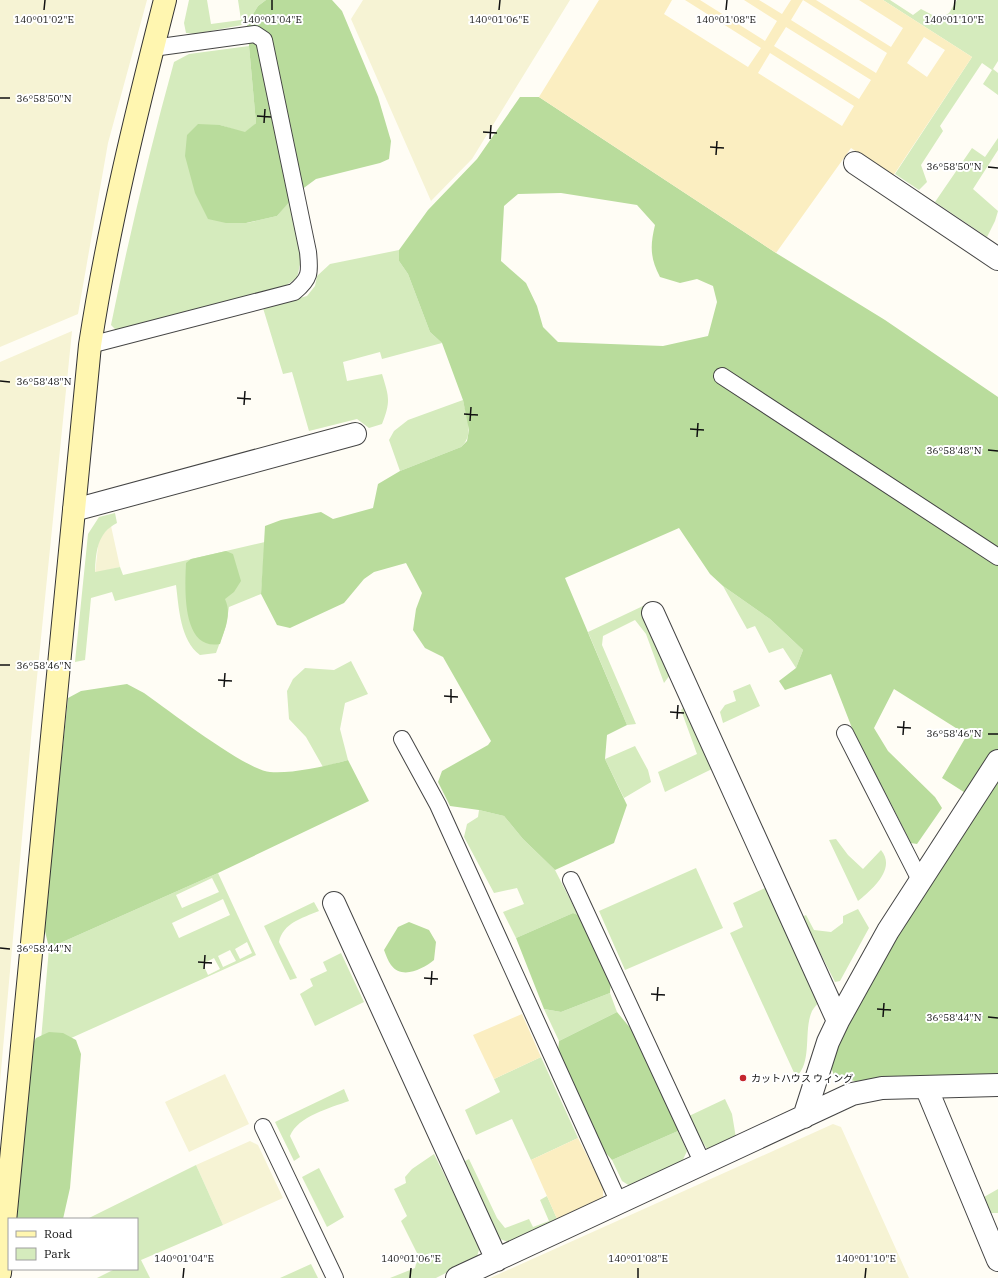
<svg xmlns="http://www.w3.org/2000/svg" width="998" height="1278" font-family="'IBM Plex Serif','Noto Sans JP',serif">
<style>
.farmland{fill:#f6f3d4}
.green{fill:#d5ebbd;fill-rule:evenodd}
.forest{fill:#b9dc9c;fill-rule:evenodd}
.sand{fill:#fbeec1;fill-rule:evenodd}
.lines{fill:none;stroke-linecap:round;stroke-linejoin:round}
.lane-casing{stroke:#444;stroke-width:18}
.street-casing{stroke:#444;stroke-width:24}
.secondary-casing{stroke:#333;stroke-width:24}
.lane{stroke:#fff;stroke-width:16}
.street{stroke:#fff;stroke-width:22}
.secondary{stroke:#fff6b0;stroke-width:22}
.ticks{fill:none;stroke:#111;stroke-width:1.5}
.poi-dot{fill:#c4262e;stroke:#fff;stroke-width:1.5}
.labels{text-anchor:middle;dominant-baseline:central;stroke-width:4;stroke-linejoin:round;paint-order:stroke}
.poi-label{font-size:10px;fill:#111;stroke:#fff;text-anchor:start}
.ticks-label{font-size:10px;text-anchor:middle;fill:#111;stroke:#fff;stroke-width:4;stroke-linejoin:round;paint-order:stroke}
</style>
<rect width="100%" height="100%" fill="#fffdf5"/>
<path class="farmland" d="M0 0H147L108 143 78 314 0 347Z
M363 0H570L472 159 431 201 351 19Z
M72 331 32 727 0 1082V362Z
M111 526 120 567 95 573 99 538Z
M225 1074 249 1124 189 1152 165 1102Z
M833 1124 841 1127 909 1278H490Z
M250 1141 258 1145 283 1198 223 1225 196 1165Z"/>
<path class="green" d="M189 0H207L211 24 241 20 238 0H266L258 6 247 24 195 34 186 33 184 23Z
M883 0H890L913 15 921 9 940 19 949 13 957 0H998V61L993 69 998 73V95L983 84 992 70 982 63 940 126 943 131 921 165 927 182 919 190 895 174 972 57Z
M249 46 256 123 245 133 220 125 226 223H247L277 216 290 200 301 260 297 278 282 288 116 330 111 325C129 236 150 149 174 62L189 54Z
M998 138V150L973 189 998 211 995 221 987 237 935 202 972 148 985 157Z
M399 250V261L408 274 430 332 442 343 382 359 380 352 343 362 347 381 382 374C389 397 391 401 382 424L369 428 357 419 309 431 292 372 283 374 263 308 307 296 315 286 317 276 330 264Z
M463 400C466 416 475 434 461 447L400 471 389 440 394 431 408 420Z
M115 513 117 523C97 533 96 552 95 572L120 567 123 575 265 542 261 594 229 607 226 626 216 653 200 655C180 640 179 608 176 585L115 601 112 592 91 598 85 660 75 662 88 534 99 517Z
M723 586 770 619 803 650 796 668 783 648 769 653 755 626 747 629Z
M643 606 670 675 664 683 646 634 635 620 603 636 602 645 636 724 627 725 588 632Z
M351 661 368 694 345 703 340 729 348 760 323 767 306 737 289 719 287 691 293 679 305 668 334 670Z
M750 684 760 706 723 723 720 712 725 705 736 701 733 691Z
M685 706 712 769 665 792 658 772 697 754 681 710Z
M635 746 648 770 651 782 624 798 605 759Z
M479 810 504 816 523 839 555 870 578 915 573 913 516 938 503 912 524 904 517 888 494 893 464 837 467 824 478 817Z
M836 839 848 855 863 869 881 850C897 869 871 890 858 901L829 840Z
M696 868 723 928 625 970 599 911Z
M218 873 256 955 40 1052 49 948ZM212 878 219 892 182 908 176 895ZM223 899 230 915 179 938 172 923ZM247 942 252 953 240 959 235 949ZM230 950 236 961 223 967 218 956ZM214 958 220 969 208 975 203 964Z
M765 888 820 1001C817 1004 814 1008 812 1011 803 1031 813 1062 796 1077L730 933 743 927 733 903Z
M314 902 319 911C302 918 283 923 279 942L297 978 290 980 264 926Z
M858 909 869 928 840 981 835 982 802 917 806 915 814 930 831 932 843 923V916Z
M341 953 364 1002 315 1026 300 994 313 986 310 979 327 971 323 962Z
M610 993 617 1012 559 1041 544 1009 561 1012Z
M541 1057 578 1138 531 1160 512 1119 476 1135 465 1110 500 1092 494 1079Z
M344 1089 349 1101C330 1108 298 1116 290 1136L300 1157 294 1161 275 1122Z
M725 1099 732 1114 736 1138 709 1152 695 1130 689 1116Z
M678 1131 687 1151 681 1164 630 1186 622 1181 612 1160Z
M434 1154 480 1246 477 1257 436 1278H390L415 1268 418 1255 401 1221 407 1216 394 1189 406 1183 405 1177 412 1169Z
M469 1159 497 1218 505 1228 529 1219 533 1227 549 1221 540 1200 547 1196 558 1221 511 1243 500 1239 463 1162Z
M196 1165 223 1225 141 1260 150 1278H97L113 1270V1269H137V1219L89 1218Z
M319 1168 344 1217 327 1227 302 1177Z
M998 1189V1213H991L984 1197Z
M311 1264 318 1278H280Z"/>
<path class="forest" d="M266 0H332L342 11 378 97 391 141 389 159 380 163 316 179 297 193 277 216 246 223H226L208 219 195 193 185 156 187 135 198 124 220 125 245 132 256 123 247 24 258 6Z
M520 97H539L776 253 885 320 998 397V1077L859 1082 834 1076 830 1063 844 1025 893 938 981 803 942 778 967 735 894 689 874 728 888 751 935 797 942 808 917 844 911 843 852 728 831 674 785 690 779 681 796 668 803 650 770 619 723 586 710 574 679 528 565 578 627 725 607 735 605 759 627 805 614 843 555 870 523 839 504 816 479 810 450 806 438 782 442 771 488 745 491 741 443 657 425 648 413 630 416 609 422 593 406 563 374 572 364 579 344 603 290 628 277 625 261 594 265 526 281 520 321 512 333 519 373 508 378 484 400 471 461 447 467 441 469 430 463 400 442 343 430 332 408 274 399 261V250L428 210 477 159ZM561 193 637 205 655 225C650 246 650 258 660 277L680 283 697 279 713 286 717 302 708 336 663 346 558 342 543 327 537 306 526 283 501 261 504 206 518 194Z
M226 551 233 554 241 581 234 592 225 599C232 614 225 628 220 644 181 651 185 587 186 563L191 559Z
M127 684 144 693C167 709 247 771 270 772 291 774 327 766 348 760L369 801 218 873 49 948 44 927 68 698 81 691Z
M573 913 578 915 611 981 610 993 561 1012 544 1009 516 938Z
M409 922 429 930 436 942 434 960C423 969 402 980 391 965 388 961 386 955 384 950L398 927Z
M617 1012 636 1035 677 1121 678 1131 612 1160 599 1145 558 1052 559 1041Z
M49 1032 63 1033 76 1040 81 1054 70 1188 63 1219H13L31 1047 36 1038Z"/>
<path class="sand" d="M599 0H672L664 14 748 67 761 48 685 0H700L765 41 777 21 744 0H759L782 14 791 0H816L891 47 903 28 859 0H883L972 57 893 176 851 148 776 253 539 97ZM803 0 887 53 876 73 791 20ZM786 27 871 80 859 99 774 46ZM924 37 945 50 927 77 907 63ZM770 53 854 106 842 126 758 73Z
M522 1014 541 1057 494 1079 473 1035Z
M578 1138 603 1187V1197L558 1221 531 1160Z"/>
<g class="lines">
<defs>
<path id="lane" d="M90 345 294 292C311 278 310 272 308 252L264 40 255 34 153 48
M722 376 998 557
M845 733 920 880
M402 739 438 805 619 1203
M571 880 703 1164
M263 1127 335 1278"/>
<path id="street" d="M855 163 998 259
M74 510 355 434
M653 613 838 1021
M334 903 497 1260
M926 1087 998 1260
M804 1117 828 1042 838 1021 888 931 998 761
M457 1278 852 1094 882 1088 998 1085"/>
<path id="secondary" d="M0 1273 90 345C108 228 136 114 165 0"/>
</defs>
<use href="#lane" class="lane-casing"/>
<use href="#street" class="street-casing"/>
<use href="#secondary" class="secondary-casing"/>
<use href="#lane" class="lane"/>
<use href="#street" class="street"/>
<use href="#secondary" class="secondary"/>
</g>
<path class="ticks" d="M44 10 45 0M272 10V0M499 10 500 0M726 10 727 0M954 10 955 0M0 98H10M257 116 271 117M264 123 265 109M483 132 497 133M490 139 491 125M710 147 724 148M716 155 717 141M988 167 998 168M0 381 10 382M237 398 251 399M244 405 245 391M464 414 478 415M470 421 471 407M690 429 704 430M697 437 698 423M988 450 998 451M0 665H10M218 680 232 681M224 687 225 673M444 696 458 697M451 703V689M670 712 684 713M677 719 678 705M897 727 911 728M988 734H998M903 735 904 721M0 948 10 949M198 962 212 963M204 969 205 955M424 978 438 979M431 985 432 971M651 994 665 995M657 1001 658 987M877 1009 891 1010M883 1017 884 1003M988 1017 998 1018M183 1278 184 1268M410 1278 411 1268M638 1278V1268M865 1278 866 1268"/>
<circle class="poi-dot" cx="743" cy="1078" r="4"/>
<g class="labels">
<g class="poi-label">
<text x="751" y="1078">カットハウス ウィング</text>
</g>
</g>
<g class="ticks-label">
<text x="44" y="23">140°01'02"E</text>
<text x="272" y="23">140°01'04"E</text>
<text x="499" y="23">140°01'06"E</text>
<text x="726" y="23">140°01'08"E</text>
<text x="954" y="23">140°01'10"E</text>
<text x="44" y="102">36°58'50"N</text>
<text x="954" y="170">36°58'50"N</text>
<text x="44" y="385">36°58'48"N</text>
<text x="954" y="454">36°58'48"N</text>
<text x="44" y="669">36°58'46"N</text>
<text x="954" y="737">36°58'46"N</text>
<text x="44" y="952">36°58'44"N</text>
<text x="954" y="1021">36°58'44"N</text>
<text x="184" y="1262">140°01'04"E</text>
<text x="411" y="1262">140°01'06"E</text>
<text x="638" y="1262">140°01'08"E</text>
<text x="866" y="1262">140°01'10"E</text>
</g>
<rect x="8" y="1218" width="130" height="52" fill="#ffffff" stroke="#a0a0a0"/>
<rect x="16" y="1231" width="20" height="6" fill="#fff6b0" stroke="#a0a0a0"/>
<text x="44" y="1238" font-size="12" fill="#111111">Road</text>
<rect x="16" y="1248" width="20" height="12" fill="#d5ebbd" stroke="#a0a0a0"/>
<text x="44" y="1258" font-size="12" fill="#111111">Park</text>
</svg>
